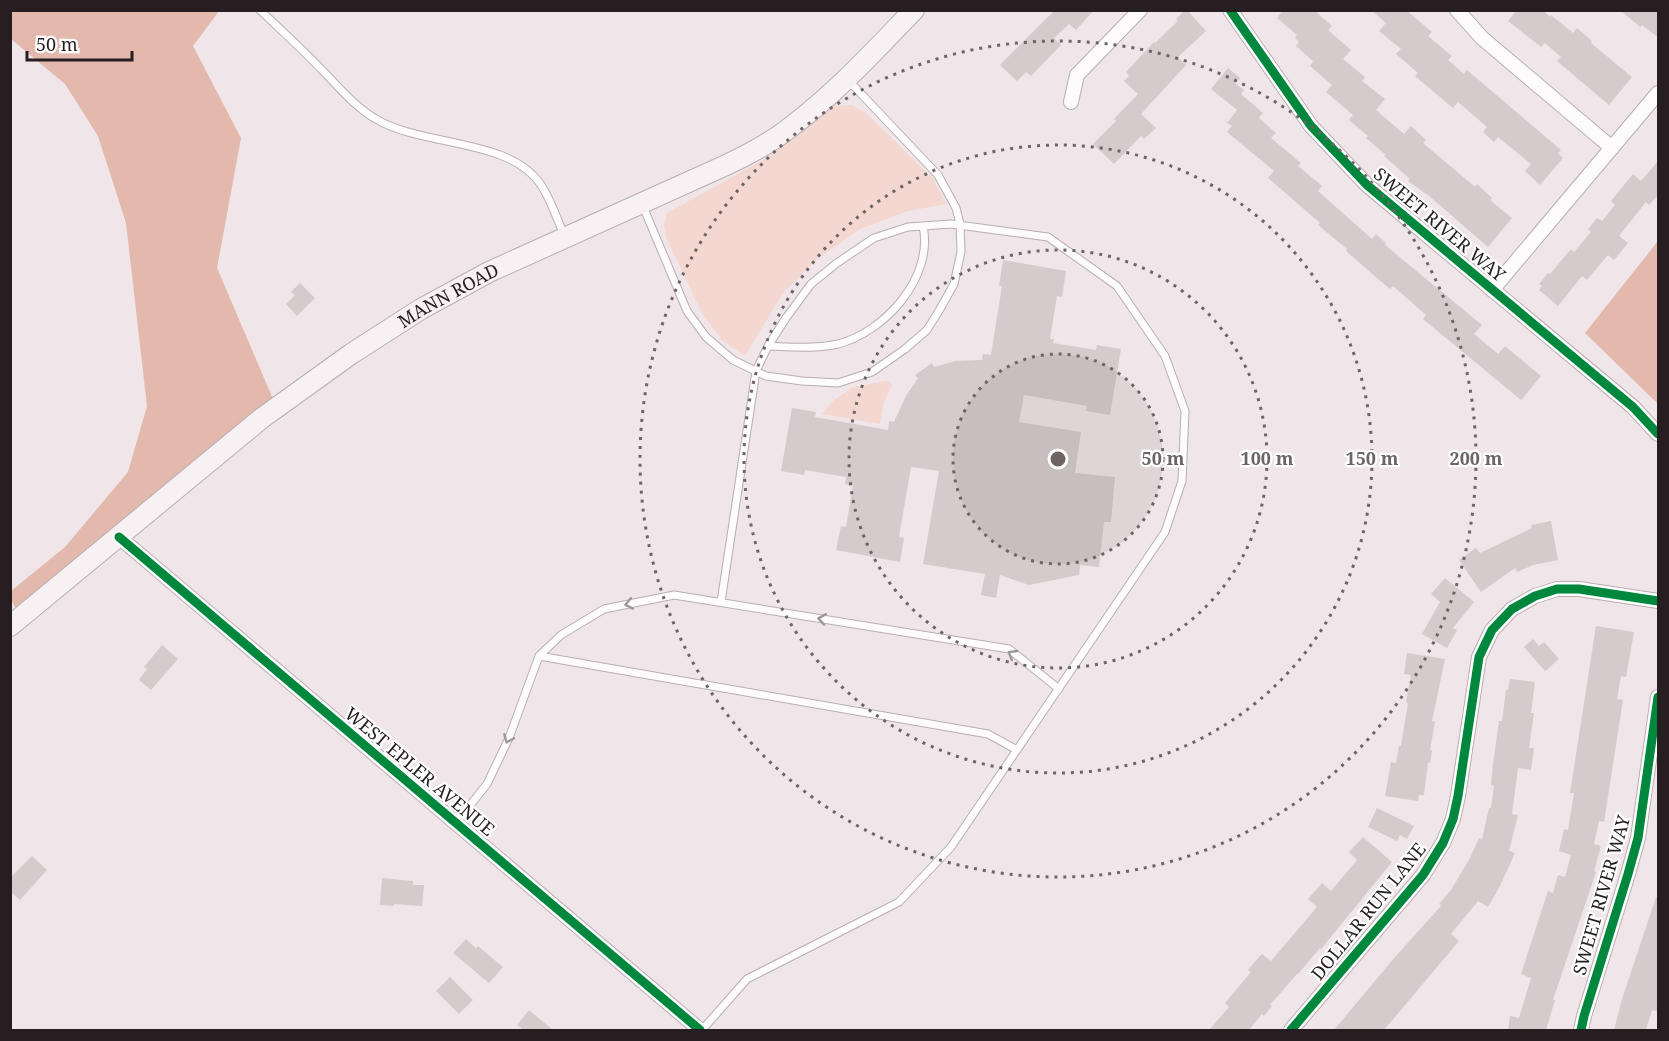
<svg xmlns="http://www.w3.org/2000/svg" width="1669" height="1041" font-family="'Noto Serif',serif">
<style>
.green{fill:#f3d7d0}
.forest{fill:#e3b9ad}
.building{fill:#d4cbcc}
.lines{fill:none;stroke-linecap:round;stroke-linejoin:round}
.service-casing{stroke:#b8afb2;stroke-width:9}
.minor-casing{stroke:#b8afb2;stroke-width:16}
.secondary-casing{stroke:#b8afb2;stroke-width:22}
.service{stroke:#fdfbfc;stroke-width:7}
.minor{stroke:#fdfbfc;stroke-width:14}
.secondary{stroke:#f7f1f4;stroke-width:20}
.cycleway-casing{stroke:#fff;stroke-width:13}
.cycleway{stroke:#00873e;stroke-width:9}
.oneway{stroke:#9c9899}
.ring{fill:none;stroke:#6d6466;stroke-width:3;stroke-dasharray:3 6}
.labels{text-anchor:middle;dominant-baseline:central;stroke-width:4.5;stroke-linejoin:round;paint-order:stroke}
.street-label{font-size:18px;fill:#261e20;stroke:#fff}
.centre{fill:#6d6466;stroke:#fff;stroke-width:3}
.ring-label{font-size:18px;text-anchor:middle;font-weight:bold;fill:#6d6466;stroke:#fff;stroke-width:4.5;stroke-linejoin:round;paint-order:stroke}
</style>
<rect width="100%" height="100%" fill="#f0e5e8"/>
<path class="green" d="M852 105 867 114 933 179 946 204 908 211 860 229 816 260 783 293 745 356 722 340 703 315 667 240 664 225 667 213 763 160 830 106Z
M887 381 892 385 883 404 880 424 822 414 833 401 853 387Z"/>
<path class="forest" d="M11 11H219L193 46 241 138 217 268 273 399 16 609 11 600V591L65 547 128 472 147 406 126 223 98 136 65 84 11 39Z
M1658 241V404L1585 333Z"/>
<path class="building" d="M1055 10H1094L1076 30 1069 24 1054 38 1061 45 1031 76 1026 72 1017 81 1000 65Z
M1185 10H1187L1206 31 1178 57 1186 65 1141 114 1156 128 1144 139 1141 136 1114 164 1093 144 1116 121 1114 119 1138 94 1124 81 1129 76 1126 72 1154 42 1155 43 1178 21 1176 19Z
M1283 10H1314L1332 26 1328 30 1351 50 1343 59 1365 77 1362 81 1385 99 1376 110 1404 134 1411 126 1426 140 1423 143 1475 187 1477 184 1492 198 1490 200 1512 218 1488 247 1429 196 1408 181 1410 179 1384 156 1386 155 1366 138 1368 136 1349 120 1353 115 1326 92 1332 85 1310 66 1313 61 1296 46 1299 42 1295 38 1297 35 1277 18Z
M1371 10H1406L1432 32 1428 36 1452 56 1448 60 1464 74 1467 70 1561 150 1558 153 1563 158 1540 185 1525 171 1531 164 1498 137 1494 142 1483 132 1487 127 1458 102 1453 108 1415 76 1418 73 1396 54 1401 49 1379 31 1386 23Z
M1517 10H1543L1550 17 1551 15 1573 33 1577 28 1592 41 1591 43 1632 77 1609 105 1557 61 1561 57 1545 43 1541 47 1508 21Z
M1620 10H1659V38L1642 25 1640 27Z
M1228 68 1240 78 1235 83 1244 90 1241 94 1263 113 1259 118 1276 133 1271 138 1301 163 1298 166 1322 186 1318 191 1372 239 1376 234 1386 243 1385 245 1482 325 1474 334 1498 354 1505 346 1541 376 1521 400 1423 319 1426 315 1393 286 1390 289 1370 272 1346 251 1347 249 1318 225 1320 223 1268 178 1274 171 1227 132 1232 126 1227 123 1237 110 1211 89Z
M1659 160V194L1649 205 1646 202 1619 236 1628 243 1614 260 1608 255 1587 280 1582 276 1558 306 1539 290 1542 286 1539 284 1548 273 1550 274 1571 249 1574 252 1591 232 1588 229 1597 218 1602 221 1615 205 1611 201 1633 174 1641 181Z
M1003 260 1066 271 1062 297 1057 296 1050 339H1054L1053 343 1096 350 1097 345 1121 349 1110 415 1086 411 1087 406 1024 395 1019 422 1081 432 1075 473 1115 477 1111 522H1104L1099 567 1080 565 1079 575 1029 585 1000 575 996 598 981 595 985 574 923 564 939 471 911 467 899 537 904 538 900 562 836 550 841 526 846 527 853 486 845 484 846 477 805 470 804 475 781 471 792 408 816 412 815 417 888 430 889 421 894 422 906 396 918 378 915 375 932 363 934 367 955 361 982 360 983 354 991 355 1002 286H999Z
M300 283 315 298 297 316 286 304 295 295 291 292Z
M1551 521 1558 560 1533 565 1517 572 1515 568 1481 592 1459 560 1476 548 1480 553 1532 528 1531 525Z
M1445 578 1474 602 1453 628 1457 630 1447 648 1422 634 1440 602 1431 594Z
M1596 626 1634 632 1626 677 1621 676 1617 699 1623 700 1604 822 1599 821 1594 844 1601 846 1594 871 1596 872 1553 1000H1555L1546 1030H1508L1510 1016 1519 1018 1531 978 1521 974 1548 891 1553 893 1558 875 1565 877 1571 855 1559 851 1564 829 1568 830 1574 793H1570Z
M1533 639 1539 646 1544 642 1559 659 1545 671 1524 647Z
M162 645 178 659 151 690 139 680 147 669 144 667Z
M1407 653 1445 659 1432 721 1435 722 1430 750 1432 751 1430 763H1428L1424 795H1419L1418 801 1385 796 1391 762 1396 763 1399 746H1401L1408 703 1406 702 1411 675 1404 674Z
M1510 679 1535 682 1531 713H1534L1529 748H1534L1531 770 1518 768 1512 814 1518 815 1509 851 1515 853 1500 886 1488 907 1478 901 1451 934 1459 941 1384 1030H1334L1395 957 1441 906 1439 904 1451 890 1470 858 1479 838 1482 839 1489 808H1491L1494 786 1491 785 1493 764 1499 721H1502L1506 690H1508Z
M1377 808 1414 826 1407 839 1400 835 1397 841 1368 827Z
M1363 837 1392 862 1321 949 1320 948 1298 974H1297L1270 1005 1272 1006 1264 1016 1262 1014 1249 1030H1209L1229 1007 1225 1003 1251 972 1248 970 1260 956 1262 954 1271 961 1317 907 1308 899 1322 883 1331 891 1357 860 1349 852Z
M32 856 47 870 20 900 10 891V878Z
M382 878 413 881V885H424L422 906 394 904V906L380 905Z
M1656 897H1659V1012L1652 1010 1646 1030H1614L1622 999Z
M466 939 476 948 478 946 503 967 489 983 453 953Z
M450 977 473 1000 459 1014 436 991Z
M529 1010 553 1030H524L517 1025Z"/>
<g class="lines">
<defs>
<path id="service" d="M260 10C281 30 302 49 322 70 339 87 355 107 376 119 422 147 511 138 541 185 551 200 557 219 564 235
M642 204 687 311 706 337 733 360 766 376 802 381 838 383 872 372 905 349 927 330 940 309 954 284 961 252 960 224 956 208 938 175 848 80
M768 346C791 347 816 349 838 344 885 332 934 277 923 226
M539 656 988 734 1017 750
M456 823 487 784 509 738 539 656 561 635 604 609 674 595 1009 649 1059 689
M702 1030 747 979 899 902 951 847 1165 532 1182 481 1185 411 1165 356 1117 286 1048 237 951 224 908 227 874 238 837 263 811 284 786 318 768 346 756 371 721 602"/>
<path id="minor" d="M1230 10 1311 126 1367 185 1633 407 1658 434
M1457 10 1482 38 1612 148
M1071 102 1077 75 1140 10
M1492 290 1658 93
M119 537 700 1030
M1291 1030 1423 875 1443 843 1453 819 1458 796 1479 657 1492 630 1512 609 1535 596 1557 589H1579L1658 601
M1581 1030 1584 1016 1628 874 1638 838 1658 697"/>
<g id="secondary">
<path id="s1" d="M10 626 262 418 351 354 421 309 489 272 724 166C748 155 772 142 792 126 837 92 875 50 914 10"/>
</g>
</defs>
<use href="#service" class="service-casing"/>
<use href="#minor" class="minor-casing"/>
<use href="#secondary" class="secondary-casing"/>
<use href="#service" class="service"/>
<use href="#minor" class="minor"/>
<use href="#secondary" class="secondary"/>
<defs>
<path id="cycleway" d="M1230 10 1311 126 1367 185 1633 407 1658 434
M119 537 700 1030
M1291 1030 1423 875 1443 843 1453 819 1458 796 1479 657 1492 630 1512 609 1535 596 1557 589H1579L1658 601
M1581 1030 1584 1016 1628 874 1638 838 1658 697"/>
</defs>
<use href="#cycleway" class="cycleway-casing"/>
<use href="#cycleway" class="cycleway"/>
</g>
<defs><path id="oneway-chevron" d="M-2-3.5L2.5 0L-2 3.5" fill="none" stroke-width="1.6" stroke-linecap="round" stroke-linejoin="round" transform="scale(1.5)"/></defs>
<g class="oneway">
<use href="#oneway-chevron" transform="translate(629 604) rotate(169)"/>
<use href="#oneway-chevron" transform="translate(822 619) rotate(-171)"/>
<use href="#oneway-chevron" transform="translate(1012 654) rotate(-149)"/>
<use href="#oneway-chevron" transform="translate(508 739) rotate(113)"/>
</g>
<circle cx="1058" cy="459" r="105" fill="#6d6466" fill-opacity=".12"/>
<g class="ring">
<circle cx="1058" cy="459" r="105"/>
<circle cx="1058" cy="459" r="209"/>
<circle cx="1058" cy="459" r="314"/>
<circle cx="1058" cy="459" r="418"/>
</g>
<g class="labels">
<g class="street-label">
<text transform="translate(1440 224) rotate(40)">SWEET RIVER WAY</text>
<text stroke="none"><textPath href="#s1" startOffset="550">MANN ROAD</textPath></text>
<text transform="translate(420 771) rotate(40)">WEST EPLER AVENUE</text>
<text transform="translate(1601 895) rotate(-74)">SWEET RIVER WAY</text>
<text transform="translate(1368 911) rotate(-51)">DOLLAR RUN LANE</text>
</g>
</g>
<circle cx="1058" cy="459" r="9" class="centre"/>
<g class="ring-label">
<text x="1163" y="465">50 m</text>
<text x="1267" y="465">100 m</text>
<text x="1372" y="465">150 m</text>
<text x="1476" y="465">200 m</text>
</g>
<rect width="1669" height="1041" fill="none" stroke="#261e20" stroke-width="24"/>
<path d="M27 51v9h105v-9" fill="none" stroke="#261e20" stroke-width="3"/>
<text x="36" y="51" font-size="18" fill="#261e20" stroke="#ffffff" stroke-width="4.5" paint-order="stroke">50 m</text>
</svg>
